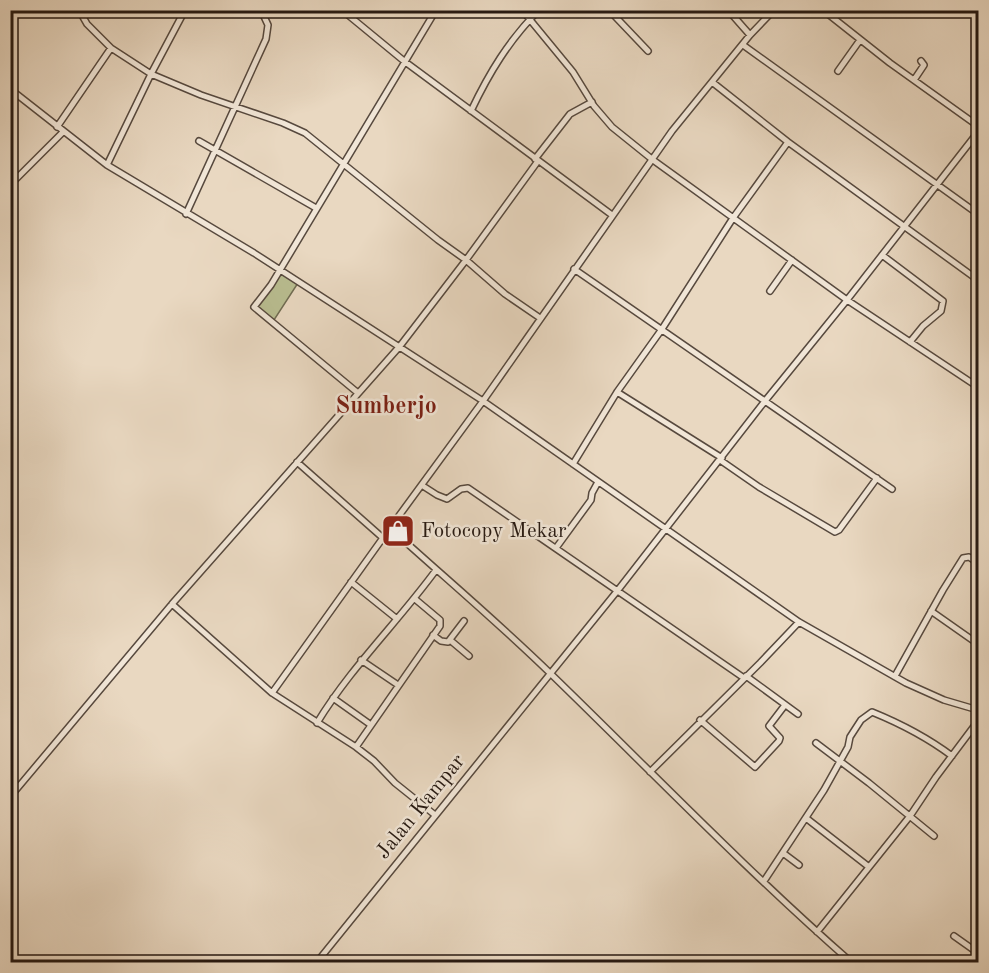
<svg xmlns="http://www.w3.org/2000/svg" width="989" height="973" font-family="'Old Standard TT',serif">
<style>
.green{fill:#b9be91;stroke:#706c52;stroke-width:1.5}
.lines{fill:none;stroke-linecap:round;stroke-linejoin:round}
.minor-casing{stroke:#57493e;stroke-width:8}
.minor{stroke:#f1e6d7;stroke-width:5}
.labels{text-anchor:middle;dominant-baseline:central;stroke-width:5;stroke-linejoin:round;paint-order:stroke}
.poi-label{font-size:21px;fill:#261912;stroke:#f1e6d7;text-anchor:start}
.street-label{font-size:21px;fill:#261912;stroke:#f1e6d7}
.quarter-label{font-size:24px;font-weight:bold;fill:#7a1f14;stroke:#f1e6d7}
</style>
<rect width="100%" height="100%" fill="#e9d8c1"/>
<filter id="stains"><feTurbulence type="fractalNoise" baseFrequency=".00333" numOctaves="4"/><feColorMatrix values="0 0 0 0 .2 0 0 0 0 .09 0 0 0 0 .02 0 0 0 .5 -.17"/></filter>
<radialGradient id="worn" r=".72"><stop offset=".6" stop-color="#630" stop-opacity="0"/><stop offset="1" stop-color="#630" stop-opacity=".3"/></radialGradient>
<path class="green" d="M279 272 298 283 274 320 257 308Z"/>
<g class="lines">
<defs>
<path id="minor" d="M79 10 87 24 111 48
M342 10 404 61 612 215
M522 10 573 72 594 106 612 127 653 160 847 300 978 387
M609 10 648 51
M728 10 750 35
M774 10 750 35 672 131 483 401 799 622 906 683 944 700 978 710
M823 10 890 63 978 126
M743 45 978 214
M838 71 860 40
M914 80 924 65 921 61
M712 82 788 142 978 280
M10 89 107 165 254 253 483 401 390 528C444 577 500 624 552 675 651 771 747 871 851 962
M471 111C489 73 509 40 539 10
M57 127 111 48 151 74 185 10
M199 141 316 208
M535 159 570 114 592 102
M107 165 151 74 201 95 283 123 305 133 438 240 466 260 505 294 540 318
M10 185 63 132
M186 214 266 39 268 25 261 10
M882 255 943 301 941 311 923 326 910 342
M574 269 892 489
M770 291 792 260
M617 392 722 458
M358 393 254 307 271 285 436 10
M720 460 759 487 835 532 839 530 877 478
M297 462 383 538
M573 464 617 392 662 329 733 218 788 142
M423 486 437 495 447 499 461 489 468 488 744 678
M556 548 591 500 592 493 598 482
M351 582 397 619
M172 604 272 693 356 747 374 761 395 783 435 815
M931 611 978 644
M433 635 441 641 448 642 464 621
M450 640 469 656
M361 660 398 685
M746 676 798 714
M895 676 943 590 963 558 969 557 978 563
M272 693 390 528
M333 698 371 725
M700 720 755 767 779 741 780 738 769 726 785 705
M317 723C351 667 398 622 436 570
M816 743 869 783 934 836
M356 747 440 626V620L415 599
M650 772 760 663 799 622
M10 797 172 604 400 346 466 260 538 161
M806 818 869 867
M783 853 799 865
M764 881 824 790 848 747 850 737 861 720 872 712C899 723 928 738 952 756
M817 932 910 816 936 777 978 721
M954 936 978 953
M317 962 618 590 765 401 847 300 978 132"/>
</defs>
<use href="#minor" class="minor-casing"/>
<use href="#minor" class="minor"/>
</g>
<defs>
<symbol id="shop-square" viewBox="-11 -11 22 22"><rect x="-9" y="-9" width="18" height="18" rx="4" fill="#8f2418" stroke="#f1e6d7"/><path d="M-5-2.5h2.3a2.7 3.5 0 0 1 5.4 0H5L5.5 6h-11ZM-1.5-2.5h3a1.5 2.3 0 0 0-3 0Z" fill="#fff"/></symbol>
</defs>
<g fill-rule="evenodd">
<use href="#shop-square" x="379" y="512" width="38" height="38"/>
</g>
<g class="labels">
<g class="poi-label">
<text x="421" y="531">Fotocopy Mekar</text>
</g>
<g class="street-label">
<text transform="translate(421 807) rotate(-51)">Jalan Kampar</text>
</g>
<g class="quarter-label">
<text x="386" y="407">Sumberjo</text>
</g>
</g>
<rect width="989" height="973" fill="none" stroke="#e9d8c1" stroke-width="36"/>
<rect x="12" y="12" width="965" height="949" fill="none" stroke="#261912" stroke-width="3"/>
<rect x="18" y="18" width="953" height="937" fill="none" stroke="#261912" stroke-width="1.5"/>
<rect width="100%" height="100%" filter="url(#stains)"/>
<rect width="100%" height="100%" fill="url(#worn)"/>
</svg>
